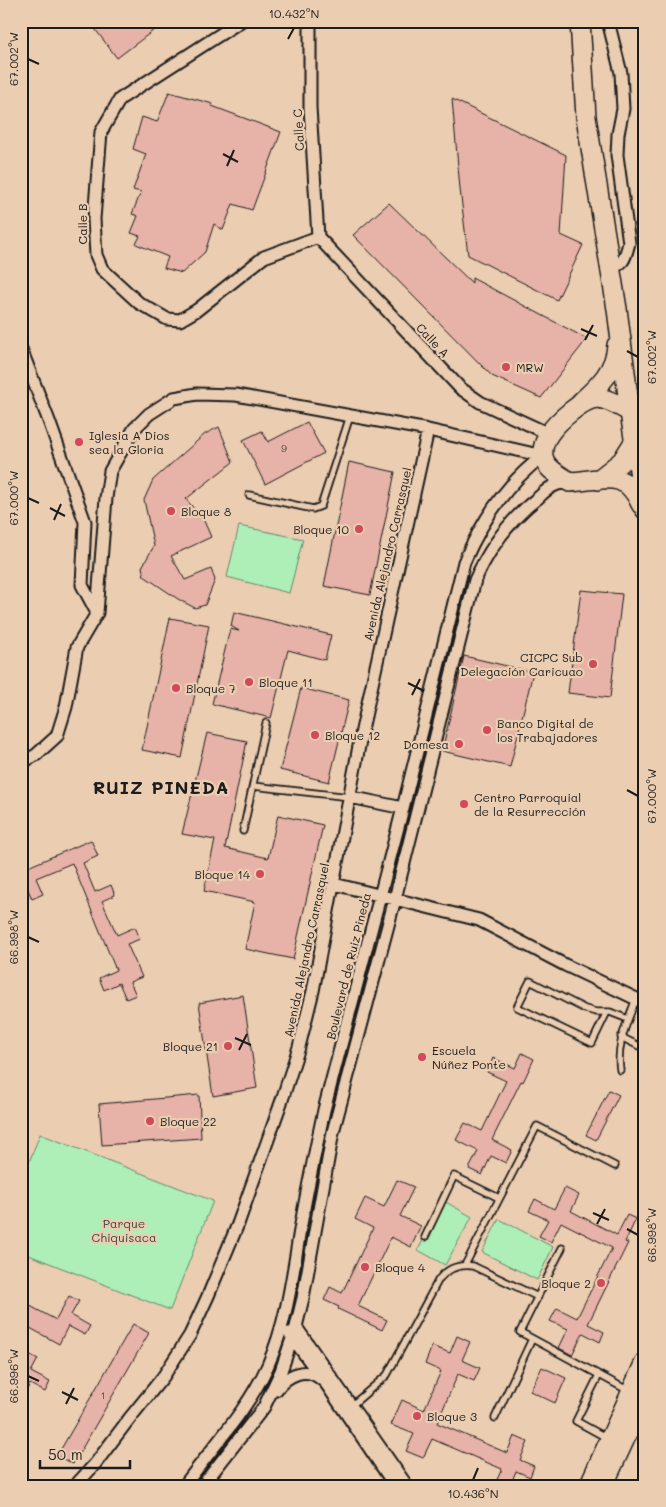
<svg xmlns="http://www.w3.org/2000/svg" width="666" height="1507" font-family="Mali,sans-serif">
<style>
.green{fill:#aeefb8;stroke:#65866a}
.building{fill:#e7b2a7;stroke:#1c1c1c}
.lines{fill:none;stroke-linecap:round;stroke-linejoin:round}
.service-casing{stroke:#1c1c1c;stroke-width:9}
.minor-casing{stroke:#1c1c1c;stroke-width:15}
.primary-casing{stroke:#1c1c1c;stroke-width:22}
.service{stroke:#ebcdb1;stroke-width:5.5}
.minor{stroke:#ebcdb1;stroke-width:11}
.primary{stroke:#ebcdb1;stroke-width:19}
.ticks{fill:none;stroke:#1c1c1c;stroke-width:2}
.poi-dot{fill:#d1495b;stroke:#ebcdb1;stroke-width:2}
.labels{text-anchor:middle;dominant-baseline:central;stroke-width:4.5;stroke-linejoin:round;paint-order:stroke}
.number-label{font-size:10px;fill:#4f423f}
.street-label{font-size:12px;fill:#1c1c1c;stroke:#ebcdb1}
.poi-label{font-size:12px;fill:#1c1c1c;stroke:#ebcdb1;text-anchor:start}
.park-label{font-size:12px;fill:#39463b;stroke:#ebcdb1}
.district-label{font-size:18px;font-weight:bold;letter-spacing:1px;fill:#1c1c1c;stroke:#ebcdb1}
.neatline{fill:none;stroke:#1c1c1c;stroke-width:2}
.ticks-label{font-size:12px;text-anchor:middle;fill:#1c1c1c}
</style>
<rect width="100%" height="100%" fill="#ebcdb1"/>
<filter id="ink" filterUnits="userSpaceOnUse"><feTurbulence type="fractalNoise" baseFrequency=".02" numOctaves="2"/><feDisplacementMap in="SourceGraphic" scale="10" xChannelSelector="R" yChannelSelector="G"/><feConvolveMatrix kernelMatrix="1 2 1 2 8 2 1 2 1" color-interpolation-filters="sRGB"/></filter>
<g filter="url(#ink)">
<path class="green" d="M239 526 303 539 289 593 227 577Z
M40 1134 213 1201 170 1310 21 1252V1183Z
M444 1201 472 1217 445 1265 418 1250Z
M499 1219 553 1247 537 1280 482 1252Z"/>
<path class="building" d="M89 21H166L117 58Z
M169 92 213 104 212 106 281 132 252 210 233 204 223 230 214 224 205 252 182 273 164 268 168 257 136 244 140 236 131 233 138 216 132 214 141 192 133 190 146 154 133 149 142 117 157 122Z
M452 99 566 155 561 235 583 245 557 300 468 255 460 189Z
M389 203 472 283V278L587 339 541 398 492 376 353 235Z
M307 422 324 453 265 484 243 440 262 431 268 442Z
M219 427 233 462 186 499 204 521 211 537 171 556 185 580 211 569 215 580 205 605 195 608 178 599 144 576 142 567 154 546 144 500 153 480 205 434Z
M349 462 395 472 370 595 324 586Z
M581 590 622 594 610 698 568 693Z
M234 612 331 635 325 660 288 650 271 718 212 704 230 629 239 631 231 626Z
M170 618 209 625 182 758 142 750Z
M464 656 533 672 510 767 442 751Z
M301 688 349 700 329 782 280 770Z
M207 733 247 741 225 848 268 858 278 815 323 825 293 959 245 949 255 902 204 891 215 840 182 834Z
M91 840 98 856 83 863 95 892 111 885 115 895 102 901 117 935 135 927 140 939 127 944 142 977 130 982 136 995 126 999 119 983 104 990 99 978 116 970 72 863 36 878 43 894 32 899 27 887 21 890V870Z
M243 995 257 1088 213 1096 199 1003Z
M522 1053 534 1059 523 1082 521 1081 492 1140 512 1150 506 1163 491 1156 482 1175 469 1169 478 1151 456 1140 465 1123 482 1131 506 1081 487 1072 493 1058 515 1068Z
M609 1090 619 1095 596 1140 586 1135Z
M199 1095 201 1138 102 1145 99 1104Z
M397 1180 414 1187 400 1216 421 1226 411 1247 391 1237 358 1306 387 1320 382 1330 338 1309 339 1307 324 1300 330 1287 342 1293 373 1228 355 1219 365 1198 384 1207Z
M565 1188 579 1195 571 1211 617 1235 627 1215 636 1219 625 1242 628 1243 588 1324 604 1332 600 1342 583 1333 572 1355 559 1348 568 1329 550 1321 557 1308 577 1318 612 1248 561 1222 551 1242 539 1236 548 1220 529 1211 535 1199 554 1209Z
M69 1296 79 1301 71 1315 90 1326 85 1335 68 1326 59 1344 21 1323V1301L56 1320Z
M133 1324 149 1333 73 1464 57 1456Z
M457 1336 470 1342 462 1360 480 1368 474 1381 458 1374 437 1423 507 1453 514 1436 528 1442 520 1460 534 1466 530 1477 516 1471 510 1486H494L502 1469 432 1439 423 1458 406 1451 414 1434 391 1425 402 1400 424 1410 441 1371 425 1364 432 1346 450 1353Z
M27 1353 38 1359 31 1372 50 1382 45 1392 30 1384 21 1400V1365Z
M542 1367 566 1378 555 1403 530 1391Z"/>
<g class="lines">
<defs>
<path id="service" d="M249 495 313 509 321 506 350 416
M253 786 350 797
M243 831 266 723
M607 1012 592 1043 517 1007 530 981 585 1009 596 1012H610L628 1019
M621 1037 645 1049
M620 1070C616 1044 627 1023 636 999
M425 1237 454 1176 499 1198
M562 1248 520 1332 629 1391
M465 1265 537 1126 615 1166
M599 1375 576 1421 607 1438
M351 1406 387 1375 439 1279C448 1268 459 1264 473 1266L538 1297
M495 1418 532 1339"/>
<path id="minor" d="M241 21 120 99 101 132 94 219 96 255 102 269 139 303 167 319 180 320 197 310 264 257 318 237
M310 21V107L318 237
M608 21 621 73 623 109 618 134 617 155 629 243C625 257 625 264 610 268
M318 237 460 388 480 402 549 434
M21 349 49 421 85 522 82 585 97 613
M21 763 36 755 57 736 66 707 77 647 97 613 106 498 110 471 134 429 149 414 174 398 197 394 236 395 428 430 543 456
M350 797 403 808
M334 884 479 920 565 965 645 1003
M296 1327 407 1486
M289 1333 327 1385 395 1486
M276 1390C287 1375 306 1365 322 1380
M75 1486 95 1464 129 1419 163 1377 190 1335 208 1296 238 1224 282 1100 299 1047 313 991 362 730 428 430
M184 1486C213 1446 248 1410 268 1365 286 1324 292 1280 299 1236 306 1194 315 1152 324 1110L403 808 464 562C482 521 506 483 543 456
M202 1486 264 1407 281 1371 296 1327 303 1298 333 1132 395 899 475 580C490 547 510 519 539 497 544 492 551 486 558 484 562 483 566 483 570 482"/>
<path id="primary" d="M580 21 586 117 617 309 630 412 645 509
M581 402C599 386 616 370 617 345
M630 412C620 406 609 399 598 398 583 398 557 422 549 434 545 440 542 449 543 456 545 469 561 476 570 482 602 480 626 468 641 504
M598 480 622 461 634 442
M589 1486 645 1362
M603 1486 645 1395"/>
</defs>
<use href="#service" class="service-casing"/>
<use href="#minor" class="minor-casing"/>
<use href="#primary" class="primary-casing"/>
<use href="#service" class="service"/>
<use href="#minor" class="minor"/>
<use href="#primary" class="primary"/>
</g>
</g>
<path class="ticks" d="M288 39 294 28M28 59 39 64M223 154 238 162M227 166 234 150M581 329 597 336M585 340 593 325M627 351 638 357M28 498 39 503M50 508 65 516M54 520 61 504M408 683 424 691M412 695 420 679M627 790 638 796M28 937 39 942M235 1038 251 1045M239 1050 247 1034M593 1213 609 1220M597 1224 605 1209M627 1229 638 1235M28 1376 39 1381M62 1392 78 1400M66 1404 74 1388M473 1480 478 1468"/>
<g class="poi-dot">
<circle cx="506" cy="367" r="5"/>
<circle cx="79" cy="442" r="5"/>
<circle cx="171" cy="511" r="5"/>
<circle cx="359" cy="529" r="5"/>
<circle cx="593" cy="664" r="5"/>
<circle cx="249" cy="682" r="5"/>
<circle cx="176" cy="688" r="5"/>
<circle cx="487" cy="730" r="5"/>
<circle cx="315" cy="735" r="5"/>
<circle cx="459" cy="744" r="5"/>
<circle cx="464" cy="804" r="5"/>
<circle cx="260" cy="874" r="5"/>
<circle cx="228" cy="1046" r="5"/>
<circle cx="422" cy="1057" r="5"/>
<circle cx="150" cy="1121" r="5"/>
<circle cx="365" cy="1267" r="5"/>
<circle cx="601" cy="1283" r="5"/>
<circle cx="417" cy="1416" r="5"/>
</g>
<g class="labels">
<g class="number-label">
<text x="284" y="448">9</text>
<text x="103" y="1395">1</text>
</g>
<g class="street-label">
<text transform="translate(298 130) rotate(-93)">Calle C</text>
<text transform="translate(82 224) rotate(-90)">Calle B</text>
<text transform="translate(433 340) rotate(47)">Calle A</text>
<text transform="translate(387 554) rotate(-77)">Avenida Alejandro Carrasquel</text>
<text transform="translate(306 950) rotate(-78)">Avenida Alejandro Carrasquel</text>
<text transform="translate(348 966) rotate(-76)">Boulevard de Ruiz Pineda</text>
</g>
<g class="poi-label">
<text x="516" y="367">MRW</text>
<text x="89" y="435">Iglesia A Dios<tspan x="89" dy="14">sea la Gloria</tspan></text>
<text x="181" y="511">Bloque 8</text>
<text x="349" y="529" text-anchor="end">Bloque 10</text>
<text x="583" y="657" text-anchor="end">CICPC Sub<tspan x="583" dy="14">Delegación Caricuao</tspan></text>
<text x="259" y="682">Bloque 11</text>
<text x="186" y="688">Bloque 7</text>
<text x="497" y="723">Banco Digital de<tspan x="497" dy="14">los Trabajadores</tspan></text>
<text x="325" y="735">Bloque 12</text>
<text x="449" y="744" text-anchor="end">Domesa</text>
<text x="474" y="797">Centro Parroquial<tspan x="474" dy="14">de la Resurrección</tspan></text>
<text x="250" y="874" text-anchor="end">Bloque 14</text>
<text x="218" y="1046" text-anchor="end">Bloque 21</text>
<text x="432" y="1050">Escuela<tspan x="432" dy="14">Núñez Ponte</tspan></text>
<text x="160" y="1121">Bloque 22</text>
<text x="375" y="1267">Bloque 4</text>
<text x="591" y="1283" text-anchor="end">Bloque 2</text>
<text x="427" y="1416">Bloque 3</text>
</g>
<g class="park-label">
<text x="124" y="1223">Parque<tspan x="124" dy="14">Chiquisaca</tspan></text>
</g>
<g class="district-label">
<text x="161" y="787">RUIZ PINEDA</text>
</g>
</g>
<rect width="666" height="1507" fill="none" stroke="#ebcdb1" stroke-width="55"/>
<path d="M40 1460v8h90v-8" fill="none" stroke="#1c1c1c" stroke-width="2.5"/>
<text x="48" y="1460" font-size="15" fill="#1c1c1c" stroke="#ebcdb1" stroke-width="4" paint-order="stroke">50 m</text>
<rect x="28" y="28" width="610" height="1452" class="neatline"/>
<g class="ticks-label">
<text x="294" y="18">10.432°N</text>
<text transform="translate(14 59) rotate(-90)" y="4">67.002°W</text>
<text transform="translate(652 357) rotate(-90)" y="4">67.002°W</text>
<text transform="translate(14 498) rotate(-90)" y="4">67.000°W</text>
<text transform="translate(652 796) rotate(-90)" y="4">67.000°W</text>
<text transform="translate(14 937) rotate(-90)" y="4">66.998°W</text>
<text transform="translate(652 1235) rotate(-90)" y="4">66.998°W</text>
<text transform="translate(14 1376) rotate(-90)" y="4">66.996°W</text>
<text x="473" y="1498">10.436°N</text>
</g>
</svg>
